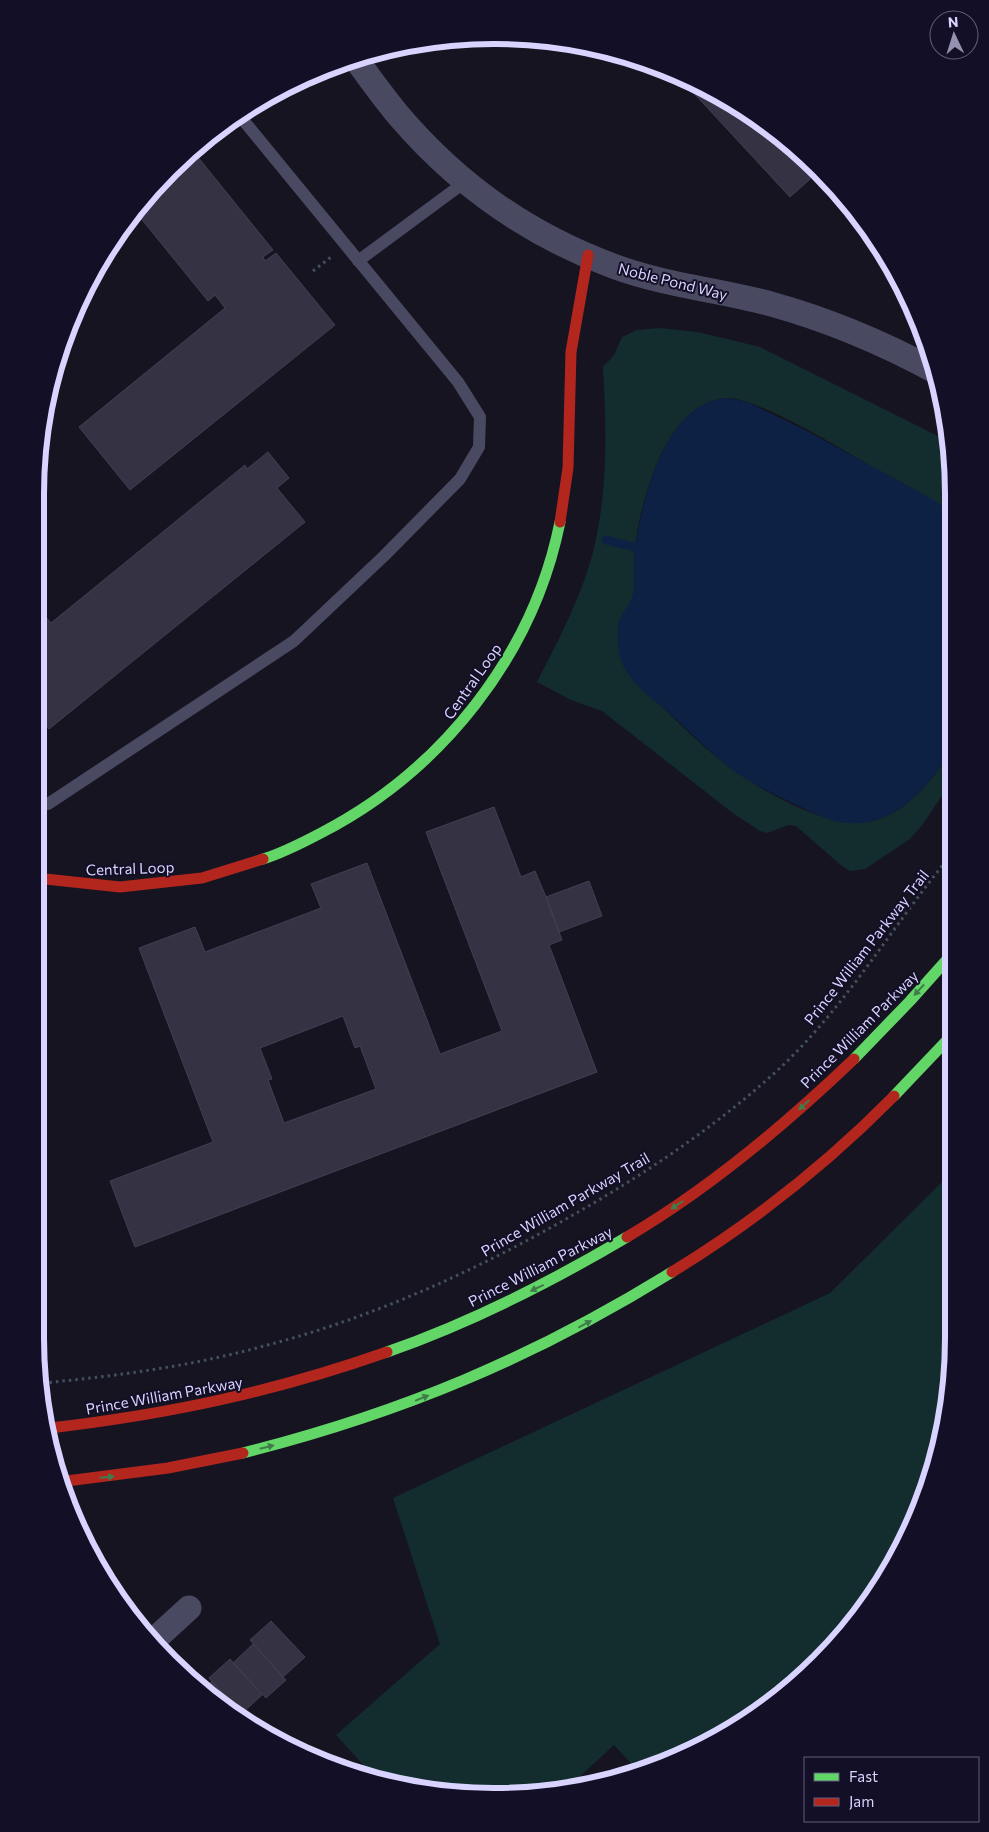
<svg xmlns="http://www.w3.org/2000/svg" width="989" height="1832" font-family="Commissioner,sans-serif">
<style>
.green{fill:#132c2d}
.water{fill:#0d2144}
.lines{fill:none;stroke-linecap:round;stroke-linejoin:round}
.stream{stroke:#0d2144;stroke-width:9}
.building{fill:#343243;stroke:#433f54;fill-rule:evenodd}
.path{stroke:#44505f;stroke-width:3;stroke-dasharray:2.5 4;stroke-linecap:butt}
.lane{stroke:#4a4962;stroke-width:12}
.street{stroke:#4a4962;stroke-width:25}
.fast{stroke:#63d668;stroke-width:11}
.jam{stroke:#b3261e;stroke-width:11}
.oneway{fill:#3f7c4a}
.labels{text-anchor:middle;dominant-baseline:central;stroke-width:4;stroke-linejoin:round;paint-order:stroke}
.street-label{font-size:15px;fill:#d9d4ff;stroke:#130f26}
.rim{fill:none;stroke:#d9d4ff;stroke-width:6}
</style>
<rect width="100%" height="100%" fill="#161421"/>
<path class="green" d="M659 328 698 332 760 347 950 442V512C930 498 909 487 888 475 881 471 872 468 865 463 839 447 752 395 725 398 688 402 664 442 653 474 643 500 637 527 634 555 633 569 636 583 633 596 630 608 620 615 618 627L626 670 637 684C668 710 694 741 727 765 760 790 823 827 866 822 903 818 937 778 951 747V782L923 824 910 839 865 869 850 871 843 867 796 826 789 825 767 833 760 831 734 814 602 711 571 700 537 682C561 635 587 587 597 534 608 479 606 422 603 367L614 355 622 337 637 330Z
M952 1172 953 1367 938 1457 893 1567 798 1683 671 1762 637 1770 614 1745 571 1785 525 1796 379 1782 336 1735 440 1644 393 1498 830 1293Z"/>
<path class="water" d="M727 398 747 402 805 430 932 499 950 512 951 747C933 785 894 827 848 823 833 823 818 815 805 809 778 796 749 783 726 765 708 750 692 734 676 719 658 702 634 688 623 665 618 655 616 632 619 621 622 611 631 605 633 594 635 579 632 564 635 549 642 500 665 402 727 398Z"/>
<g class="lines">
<path class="stream" d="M606 540 635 547"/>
</g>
<path class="building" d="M678 76 724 96 798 149 818 172 790 197Z
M193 151 273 250 263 257 265 261 276 253 335 325 130 490 79 427 225 308 215 295 208 301 135 211 149 192Z
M268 452 289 478 277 488 305 522 49 729 44 723 36 731V605L51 623 245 465 247 469Z
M494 807 521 877 535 871 546 897 562 940 549 945 597 1072 135 1247 110 1181 213 1142 139 948 195 927 205 952 321 908 311 884 367 863 440 1054 502 1031 426 832ZM343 1016 355 1048 360 1046 376 1089 284 1123 268 1080 272 1079 260 1048Z
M589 881 602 916 559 932 546 897Z
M271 1621 305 1657 283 1677 250 1640Z
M253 1644 286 1680 266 1698 233 1663Z
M230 1659 262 1695 241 1714 209 1678Z
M212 1681 245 1718 242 1721 205 1688Z"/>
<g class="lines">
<path class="path" d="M313 271 331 257
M43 1383C117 1376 192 1366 264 1346 375 1317 480 1269 580 1211 651 1170 719 1124 780 1068 847 1005 893 925 951 855"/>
<path class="lane" d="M358 261 465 182
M36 807 48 804 294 641 384 556 460 479 479 447 480 417 458 382 239 115"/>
<path class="street" d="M355 58C369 77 383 97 399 116 458 185 527 234 613 266 664 285 719 290 771 304 829 320 883 343 935 371
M154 1640 189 1608"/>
<path class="fast" d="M263 859C283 853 302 843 321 833 441 771 533 656 560 522
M854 1059 910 1001 952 954
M894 1096 952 1035
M387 1352C470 1323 551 1282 627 1237
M243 1453C401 1413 533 1358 672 1272"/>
<path class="jam" d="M560 522 568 468 571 352 588 255
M36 878 120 887 202 878 263 859
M627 1237C710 1188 784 1126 854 1059
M672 1272C752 1223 828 1163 894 1096
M50 1428C170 1414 273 1392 387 1352
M59 1482 168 1468 243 1453"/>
</g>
<defs><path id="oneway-solid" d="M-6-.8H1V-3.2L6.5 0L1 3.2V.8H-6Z" transform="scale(1.25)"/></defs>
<g class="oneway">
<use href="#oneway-solid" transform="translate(919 990) rotate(133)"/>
<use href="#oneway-solid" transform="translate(804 1105) rotate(137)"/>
<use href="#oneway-solid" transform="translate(677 1205) rotate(146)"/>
<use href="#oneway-solid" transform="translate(537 1288) rotate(155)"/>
<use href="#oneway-solid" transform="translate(585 1324) rotate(-28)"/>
<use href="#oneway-solid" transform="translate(422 1398) rotate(-22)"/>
<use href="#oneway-solid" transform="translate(267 1447) rotate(-14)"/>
<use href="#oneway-solid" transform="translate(107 1477) rotate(-5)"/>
</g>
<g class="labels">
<g class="street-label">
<text transform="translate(673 281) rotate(14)">Noble Pond Way</text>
<text transform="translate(472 681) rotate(-55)">Central Loop</text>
<text transform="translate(130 868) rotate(-2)">Central Loop</text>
<text transform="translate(866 947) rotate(-52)">Prince William Parkway Trail</text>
<text transform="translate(859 1029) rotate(-45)">Prince William Parkway</text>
<text transform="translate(565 1204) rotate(-30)">Prince William Parkway Trail</text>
<text transform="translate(540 1266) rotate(-27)">Prince William Parkway</text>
<text transform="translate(164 1395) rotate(-10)">Prince William Parkway</text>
</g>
</g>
<path d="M0 0H989V1832H0ZM494 44H495A450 450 0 0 1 945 494V1338A450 450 0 0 1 495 1788H494A450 450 0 0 1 44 1338V494A450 450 0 0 1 494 44Z" fill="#130f26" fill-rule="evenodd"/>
<path class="rim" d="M494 44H495A450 450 0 0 1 945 494V1338A450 450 0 0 1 495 1788H494A450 450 0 0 1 44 1338V494A450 450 0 0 1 494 44Z"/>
<rect x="804" y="1757" width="175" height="65" fill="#130f26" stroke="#625e7d"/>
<rect x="814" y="1773" width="25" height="8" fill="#63d668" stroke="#625e7d"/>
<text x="849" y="1782" font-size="15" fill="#d9d4ff">Fast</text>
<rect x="814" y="1798" width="25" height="8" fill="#b3261e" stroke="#625e7d"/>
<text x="849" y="1807" font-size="15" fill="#d9d4ff">Jam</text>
<g transform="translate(954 35) rotate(356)"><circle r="24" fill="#130f26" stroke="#625e7d"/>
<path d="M0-4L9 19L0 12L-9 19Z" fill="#9591b1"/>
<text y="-8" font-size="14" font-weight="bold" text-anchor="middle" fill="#d9d4ff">N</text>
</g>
</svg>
